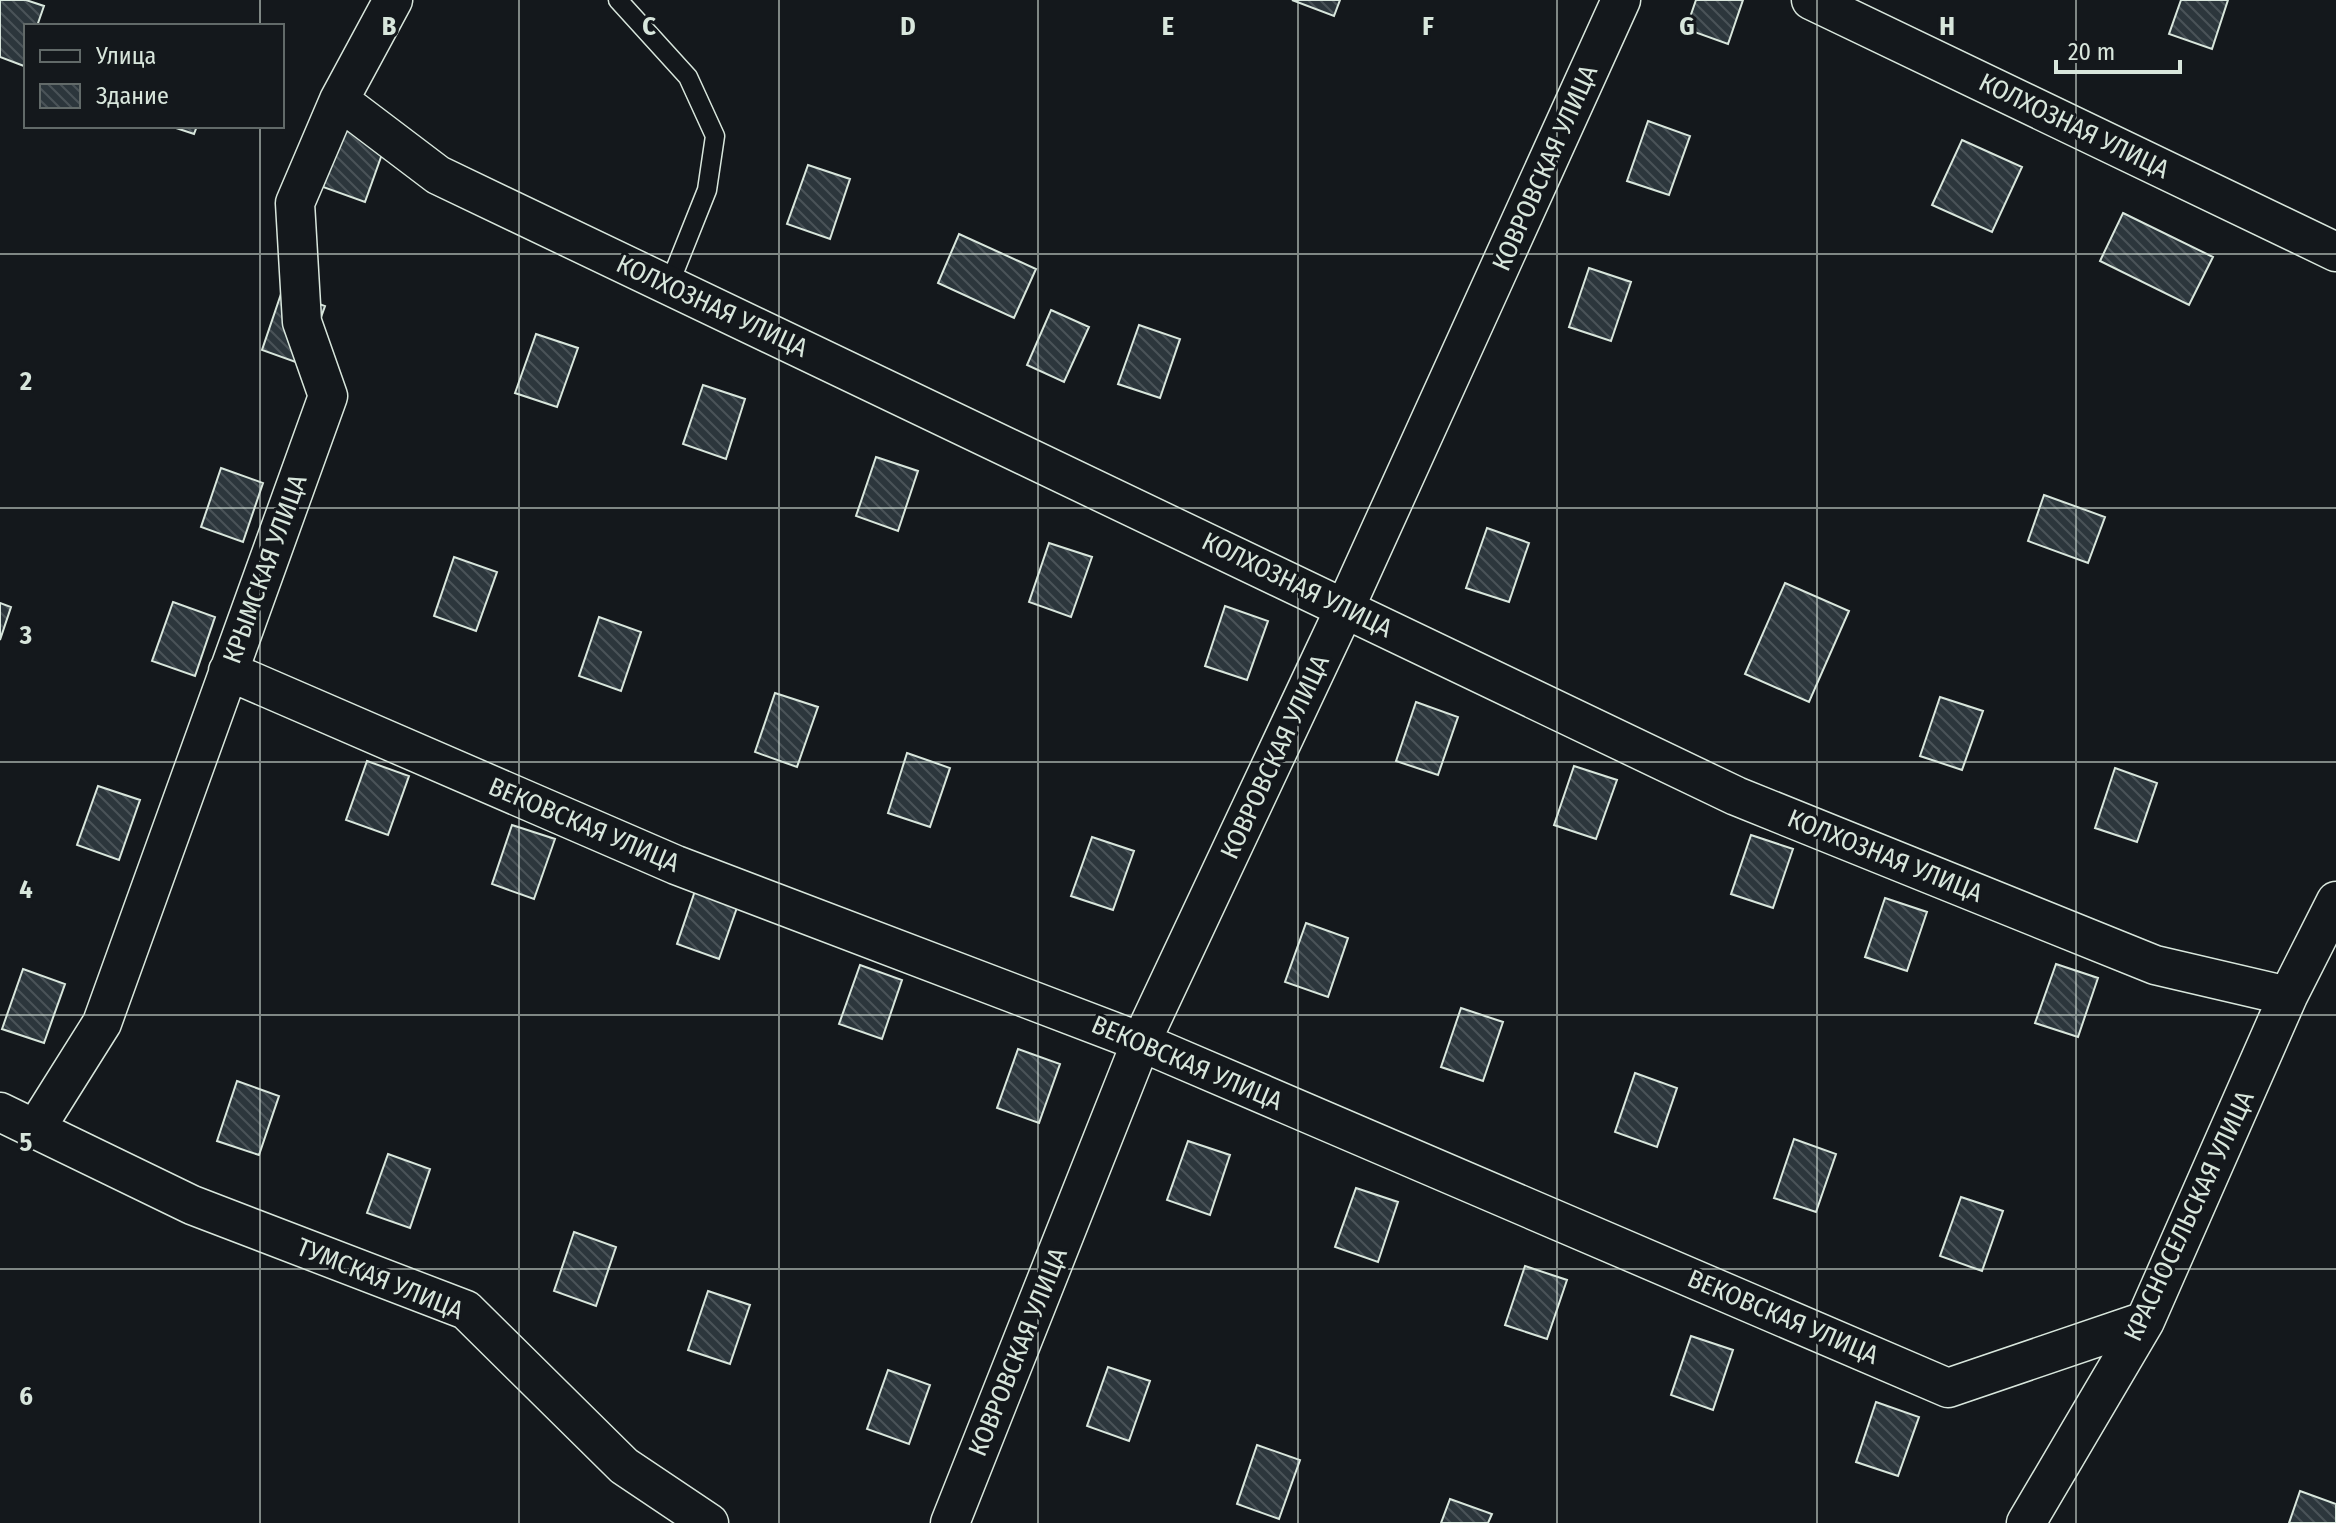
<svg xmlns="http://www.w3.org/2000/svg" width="2336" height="1523" font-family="'Fira Sans Condensed',sans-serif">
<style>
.building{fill:url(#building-back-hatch);stroke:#d8e6dc;stroke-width:2}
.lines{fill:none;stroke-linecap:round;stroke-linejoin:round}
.service-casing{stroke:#d8e6dc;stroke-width:21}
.minor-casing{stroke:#d8e6dc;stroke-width:41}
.service{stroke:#14181c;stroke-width:18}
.minor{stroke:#14181c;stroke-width:38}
.grid{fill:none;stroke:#d8e6dc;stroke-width:2;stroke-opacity:0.55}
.labels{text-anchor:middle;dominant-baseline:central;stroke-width:6;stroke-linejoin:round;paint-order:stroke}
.street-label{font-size:26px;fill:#d8e6dc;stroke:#14181c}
.grid-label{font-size:26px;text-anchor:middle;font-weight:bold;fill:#d8e6dc;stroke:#14181c;stroke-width:6;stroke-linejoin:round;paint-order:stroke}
</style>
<defs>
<pattern id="building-back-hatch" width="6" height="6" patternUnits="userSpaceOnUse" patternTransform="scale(2)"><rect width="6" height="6" fill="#2c363c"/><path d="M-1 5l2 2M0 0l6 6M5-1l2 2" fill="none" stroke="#4a5358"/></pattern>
</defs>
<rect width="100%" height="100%" fill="#14181c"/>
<path class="building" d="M0 0H26L44 6 37 26H26L24 66 0 57Z
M1292 0H1340L1334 16Z
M1696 0H1743L1728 44 1686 29Z
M2181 0H2228L2212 49 2169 34Z
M1648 121 1690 136 1669 195 1627 181Z
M170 126H197L194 134Z
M343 129 386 143 365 202 323 187Z
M1962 140 2022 167 1992 232 1932 205Z
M808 165 850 179 830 239 787 224Z
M2123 213 2213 257 2189 305 2100 261Z
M959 234 1036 269 1014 318 938 283Z
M1589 268 1631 282 1611 341 1569 327Z
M282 291 325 306 304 365 262 350Z
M1051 310 1089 327 1064 382 1027 365Z
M1139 325 1180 339 1160 398 1118 384Z
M536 334 578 348 557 407 515 393Z
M703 385 745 399 726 459 683 444Z
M876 457 918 471 898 531 856 516Z
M221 468 263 483 243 542 201 527Z
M2044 495 2105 517 2088 563 2028 541Z
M1487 528 1529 543 1509 602 1466 588Z
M1049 543 1092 557 1071 617 1029 602Z
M454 557 497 572 476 631 434 616Z
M1785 583 1849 611 1809 702 1745 674Z
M173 602 215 617 195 676 152 661Z
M0 603 11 607 0 640Z
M1225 606 1268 621 1247 680 1205 666Z
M599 617 641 632 621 691 579 676Z
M775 693 818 707 797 767 755 752Z
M1940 697 1983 711 1962 770 1920 756Z
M1416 702 1458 717 1438 775 1396 761Z
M907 753 950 768 930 827 888 813Z
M367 761 409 776 388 835 346 820Z
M1574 766 1617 780 1596 839 1554 825Z
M2115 768 2157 783 2137 842 2095 828Z
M98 786 140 800 119 860 77 845Z
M512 825 555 839 534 899 492 884Z
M1751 835 1793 849 1773 908 1731 894Z
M1092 837 1134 851 1113 910 1071 896Z
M697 885 740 899 719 959 677 944Z
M1885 898 1927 912 1907 971 1865 957Z
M1306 923 1348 938 1328 997 1285 982Z
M2056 964 2098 978 2078 1037 2035 1023Z
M860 965 902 980 882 1039 839 1024Z
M23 969 65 984 44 1043 2 1029Z
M1461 1008 1503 1022 1483 1081 1441 1067Z
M1018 1049 1060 1064 1039 1123 997 1108Z
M1635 1073 1677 1088 1657 1147 1615 1132Z
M237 1081 279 1096 259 1155 217 1141Z
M1794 1139 1836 1154 1816 1212 1774 1198Z
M1188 1141 1230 1155 1210 1215 1167 1200Z
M388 1154 430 1169 410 1228 367 1213Z
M1356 1188 1398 1202 1378 1262 1335 1247Z
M1961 1197 2003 1211 1982 1271 1940 1256Z
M574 1232 616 1247 596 1306 554 1291Z
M1525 1266 1567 1280 1547 1339 1505 1325Z
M708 1291 750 1305 730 1364 688 1350Z
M1691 1336 1733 1350 1713 1410 1671 1395Z
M1108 1367 1150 1381 1129 1441 1087 1426Z
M888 1370 930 1385 909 1444 867 1429Z
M1876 1402 1919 1417 1898 1476 1856 1462Z
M1257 1445 1300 1460 1279 1519 1237 1504Z
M2300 1491 2336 1504V1523H2289Z
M1450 1499 1492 1514 1488 1523H1441Z"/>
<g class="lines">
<defs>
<path id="service" d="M618 0 688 77 715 136 707 190 669 285"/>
<path id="minor" d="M1811 0 2336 252
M339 100 438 175 1736 796 2155 965 2288 996
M228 671 676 865 1141 1042 1948 1388 2145 1321
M0 1112 192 1205 466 1310 624 1466 709 1523
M36 1128 102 1023 328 396 302 322 295 203 339 100 393 0
M950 1523 1141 1042 1345 608 1621 0
M2026 1523 2145 1321 2288 996 2336 901"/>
</defs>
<use href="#service" class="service-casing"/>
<use href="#minor" class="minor-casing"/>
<use href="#service" class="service"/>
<use href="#minor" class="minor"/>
</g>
<path class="grid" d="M260 0V26M519 0V1523M779 0V1523M1038 0V1523M1298 0V1523M1557 0V1523M1817 0V1523M2076 0V1523M260 126V1523M0 254H2336M0 508H2336M0 762H2336M0 1015H2336M0 1269H2336"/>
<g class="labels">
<g class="street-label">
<text transform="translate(2074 126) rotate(26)">КОЛХОЗНАЯ УЛИЦА</text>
<text transform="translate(1545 168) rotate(-66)">КОВРОВСКАЯ УЛИЦА</text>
<text transform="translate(712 306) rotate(25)">КОЛХОЗНАЯ УЛИЦА</text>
<text transform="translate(265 569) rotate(-70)">КРЫМСКАЯ УЛИЦА</text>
<text transform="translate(1297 585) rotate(26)">КОЛХОЗНАЯ УЛИЦА</text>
<text transform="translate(1275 757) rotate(-65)">КОВРОВСКАЯ УЛИЦА</text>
<text transform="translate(584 825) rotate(23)">ВЕКОВСКАЯ УЛИЦА</text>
<text transform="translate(1885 856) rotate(22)">КОЛХОЗНАЯ УЛИЦА</text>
<text transform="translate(1187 1063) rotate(23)">ВЕКОВСКАЯ УЛИЦА</text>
<text transform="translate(2189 1216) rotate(-65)">КРАСНОСЕЛЬСКАЯ УЛИЦА</text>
<text transform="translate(380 1279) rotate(22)">ТУМСКАЯ УЛИЦА</text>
<text transform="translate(1783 1317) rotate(23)">ВЕКОВСКАЯ УЛИЦА</text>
<text transform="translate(1018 1352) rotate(-68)">КОВРОВСКАЯ УЛИЦА</text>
</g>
</g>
<g class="grid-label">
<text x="389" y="35">B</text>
<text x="649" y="35">C</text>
<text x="908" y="35">D</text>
<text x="1168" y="35">E</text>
<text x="1428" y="35">F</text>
<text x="1687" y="35">G</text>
<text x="1947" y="35">H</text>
<text x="26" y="390">2</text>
<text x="26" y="644">3</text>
<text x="26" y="898">4</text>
<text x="26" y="1151">5</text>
<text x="26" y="1405">6</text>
</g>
<rect x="24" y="24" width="260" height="104" fill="#14181c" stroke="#626a69" stroke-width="2"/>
<rect x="40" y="50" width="40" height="12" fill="#14181c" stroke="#626a69" stroke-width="2"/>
<text x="96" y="64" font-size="24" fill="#d8e6dc">Улица</text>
<rect x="40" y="84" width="40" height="24" fill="url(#building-back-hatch)" stroke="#626a69" stroke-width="2"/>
<text x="96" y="104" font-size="24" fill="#d8e6dc">Здание</text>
<path d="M2056 60v12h124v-12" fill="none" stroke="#d8e6dc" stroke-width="4"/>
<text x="2068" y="60" font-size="24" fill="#d8e6dc" stroke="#14181c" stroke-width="6" paint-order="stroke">20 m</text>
</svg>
